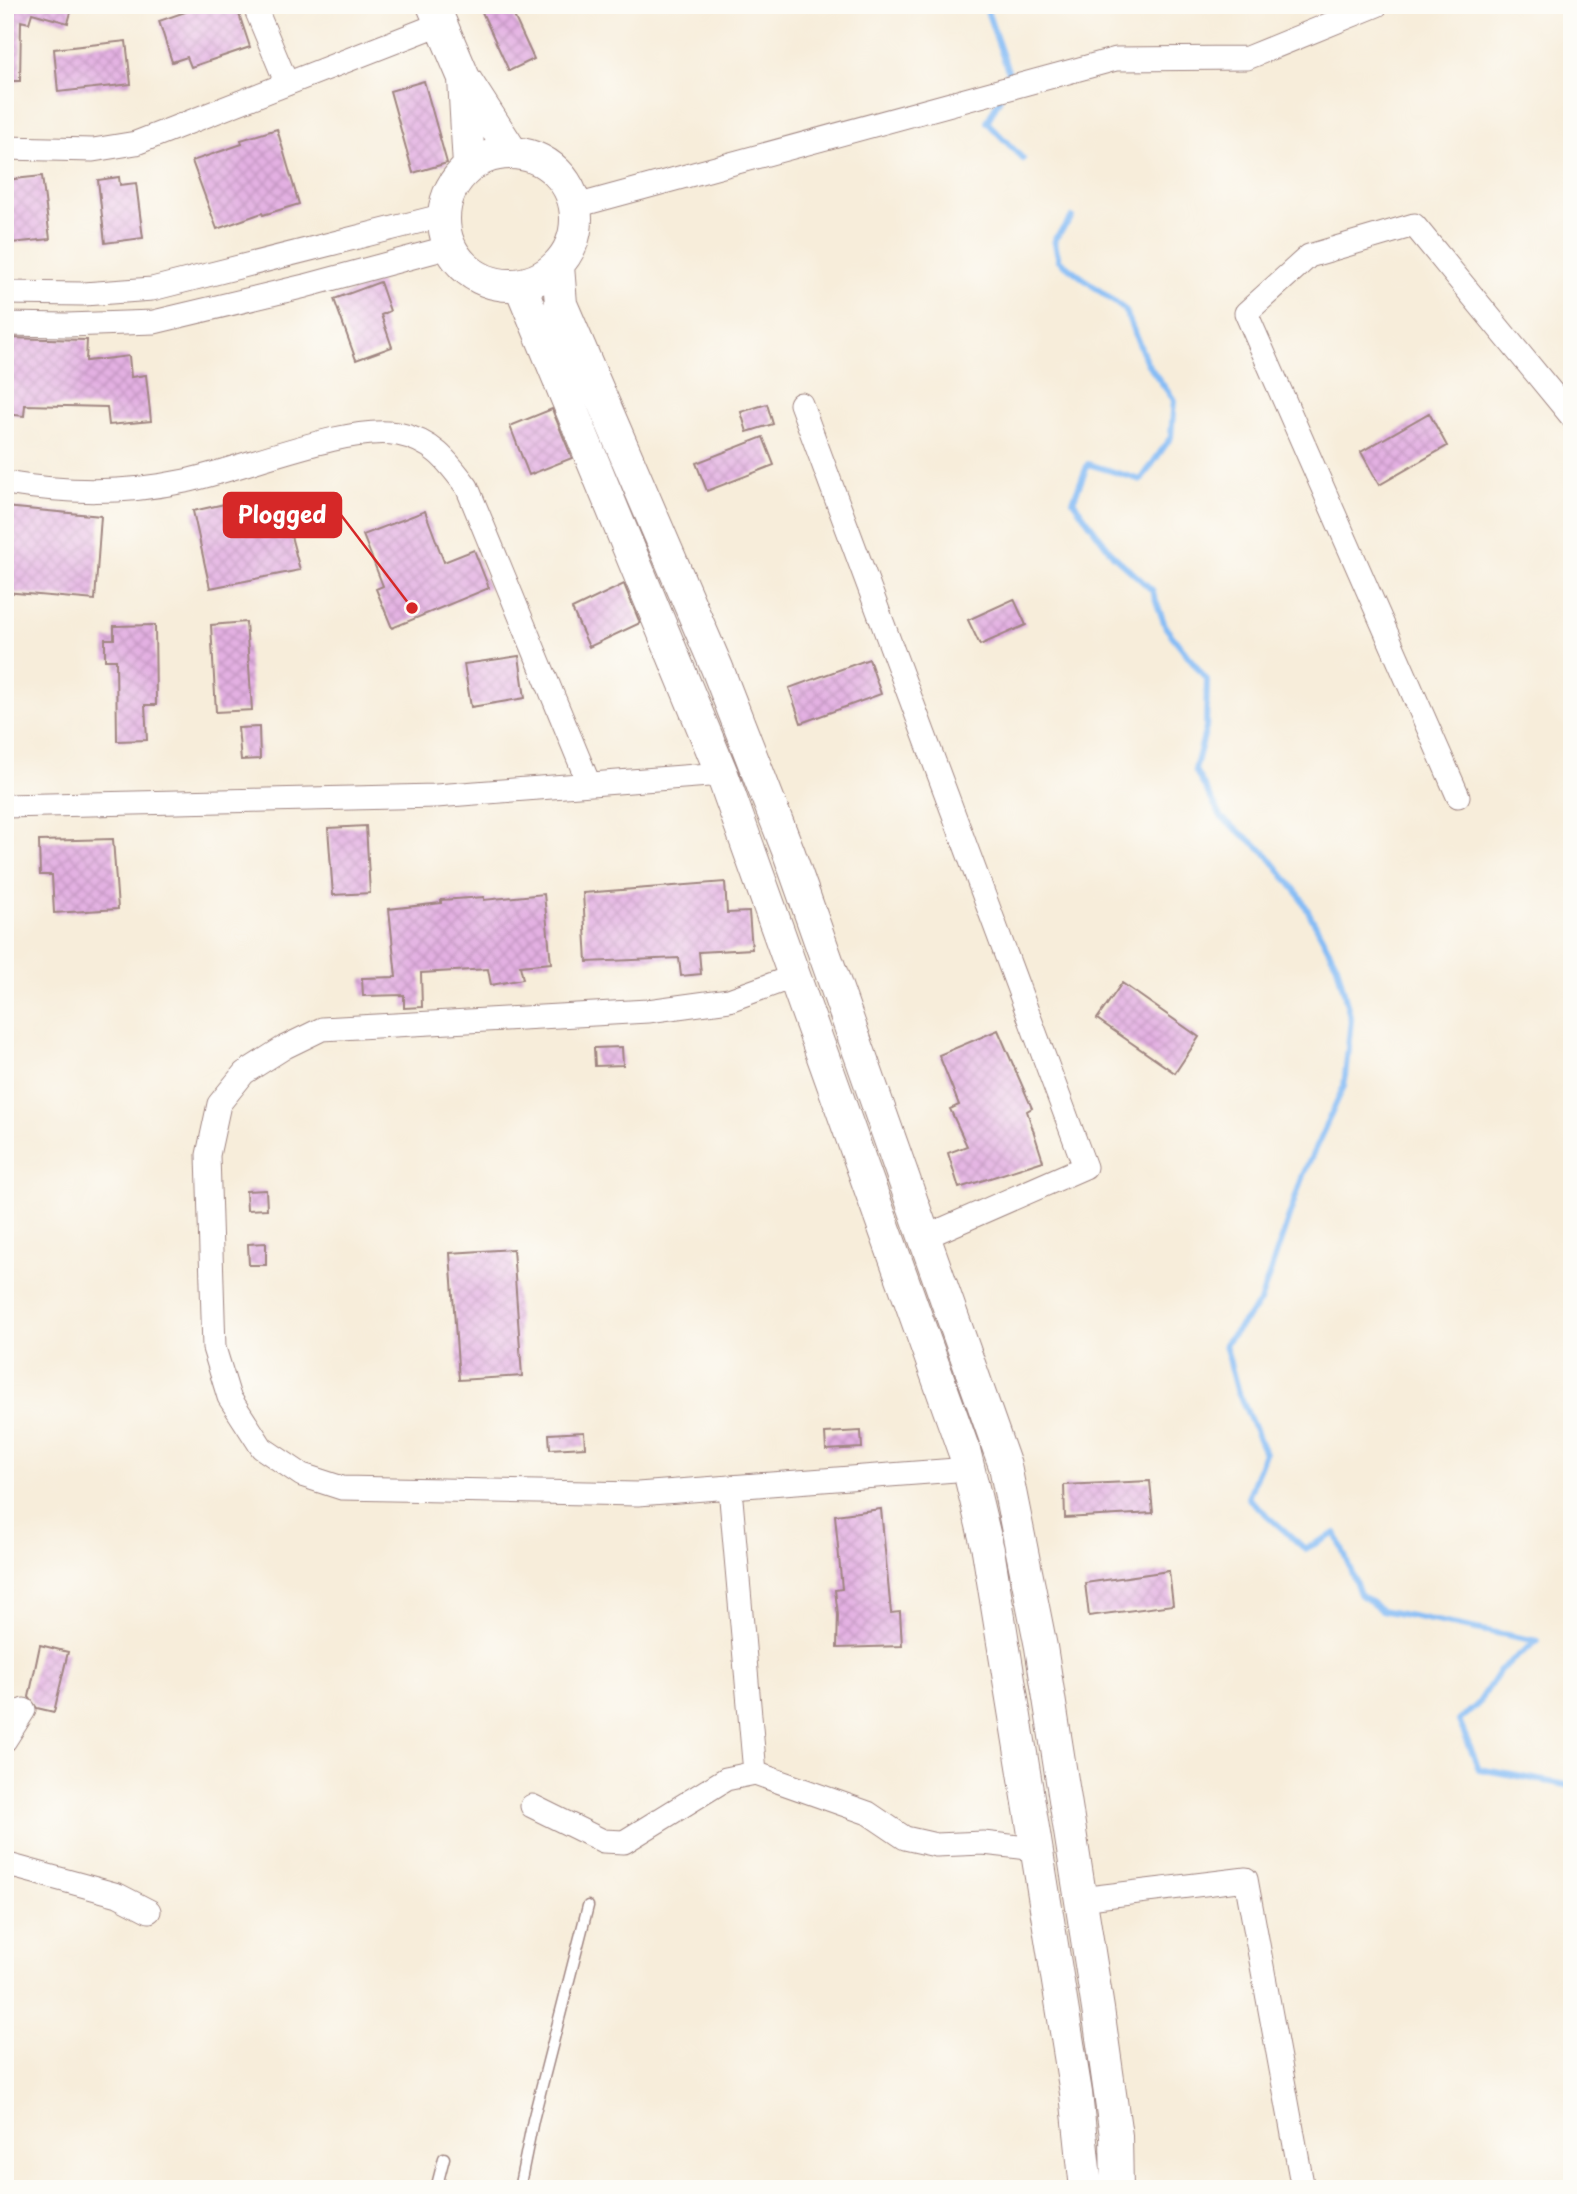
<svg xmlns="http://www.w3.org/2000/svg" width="1577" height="2194" font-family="'Playpen Sans',sans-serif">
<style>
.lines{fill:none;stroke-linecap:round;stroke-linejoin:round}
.stream{stroke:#85bcf5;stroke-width:6}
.building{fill:url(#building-cross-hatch)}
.lane-casing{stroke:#a08682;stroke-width:13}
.street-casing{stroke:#a08682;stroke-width:25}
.secondary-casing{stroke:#a08682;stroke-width:34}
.lane{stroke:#fff;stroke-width:10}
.street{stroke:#fff;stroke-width:23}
.secondary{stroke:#fff;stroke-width:32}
.leader{fill:none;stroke:#d62828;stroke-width:2.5}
.callout-dot{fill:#d62828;stroke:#fdfcf7;stroke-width:2.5}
.callout{fill:#d62828;stroke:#d62828;stroke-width:2.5}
.callout-label{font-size:23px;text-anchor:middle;font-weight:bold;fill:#fff}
</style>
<defs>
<pattern id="building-cross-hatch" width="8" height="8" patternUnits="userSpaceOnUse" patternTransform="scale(1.75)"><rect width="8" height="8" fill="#e3b0e2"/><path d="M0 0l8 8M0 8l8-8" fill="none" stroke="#c497c2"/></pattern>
</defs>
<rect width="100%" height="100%" fill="#fdfcf7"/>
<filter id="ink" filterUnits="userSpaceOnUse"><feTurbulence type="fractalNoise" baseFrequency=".0143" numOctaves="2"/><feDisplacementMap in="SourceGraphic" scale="14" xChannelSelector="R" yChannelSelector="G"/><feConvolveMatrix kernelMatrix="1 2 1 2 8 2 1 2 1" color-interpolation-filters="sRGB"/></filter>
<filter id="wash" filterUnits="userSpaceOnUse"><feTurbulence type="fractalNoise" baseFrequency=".00686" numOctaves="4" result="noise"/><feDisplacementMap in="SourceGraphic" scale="28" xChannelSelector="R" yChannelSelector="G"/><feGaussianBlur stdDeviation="1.57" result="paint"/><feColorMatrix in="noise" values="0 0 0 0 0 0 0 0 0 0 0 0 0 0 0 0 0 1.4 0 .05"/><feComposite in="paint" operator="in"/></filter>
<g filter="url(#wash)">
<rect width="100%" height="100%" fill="#f7edda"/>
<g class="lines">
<path class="stream" d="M985 5 1010 77 1008 82
M1000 98 987 122 1023 159
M1072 217 1054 240 1059 260 1125 310 1147 363 1174 400 1171 437 1141 480 1088 464 1073 501 1113 555 1152 590 1166 628 1207 680 1206 728 1195 770 1222 818 1265 852 1300 896 1337 965 1351 1020 1344 1086 1303 1175 1260 1302 1225 1344 1237 1389 1265 1453 1248 1498 1305 1549 1336 1533 1360 1594 1381 1610 1537 1641 1500 1670 1478 1704 1459 1721 1479 1769 1572 1786"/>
</g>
<g id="blocks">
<path class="building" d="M5 5H73L68 23 32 13 29 23 21 21 20 81H5Z
M205 5H236L250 47 191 67 187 57 172 62 159 21Z
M492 5H509L534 59 509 71 481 10Z
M126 41 131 84 58 92 54 49Z
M424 81 447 163 413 173 390 91Z
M277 129 299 204 263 215 262 213 217 229 192 161 242 144 241 140Z
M42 176 50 239 11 243 5 180Z
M119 177 120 185 136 183 143 238 105 243 98 180Z
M380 282 390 311 381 315 392 347 356 360 334 299Z
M5 338 87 340 86 361 129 356 131 377 146 375 151 421 109 425 107 407 25 405 24 416 5 414Z
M767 404 773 424 747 432 741 412Z
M552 409 572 458 529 475 510 426Z
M1429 413 1447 446 1379 485 1361 452Z
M763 437 774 465 707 491 696 463Z
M281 498 300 570 210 588 193 511 229 503 231 511Z
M5 507 101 516 95 600 5 592Z
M425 511 444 562 474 550 489 588 392 628 376 589 383 586 363 535Z
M624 584 640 623 589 647 572 609Z
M1014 599 1026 625 980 645 968 620Z
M246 622 252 710 216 712 211 625Z
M155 625 156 705H145L147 740 117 741 116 660H105V639H114V626Z
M519 656 525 698 471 707 464 664Z
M869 659 881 694 801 723 789 688Z
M259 727 260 759 241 760 238 728Z
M366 826 370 893 333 895 328 828Z
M113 839 118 909 54 913 52 875H40L39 841Z
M725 882 727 913 749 912 752 949 699 952 701 974 681 976 679 958 587 962 583 893Z
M544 894 551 963 520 966 523 979 491 985 488 969 421 973 422 1007 404 1008V995L363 996 362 978 396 977 389 909 441 903V900L484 897V900Z
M1122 983 1199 1037 1175 1073 1097 1019Z
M998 1030 1032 1108 1027 1111 1043 1161 959 1188 948 1153 967 1146 950 1109 959 1105 939 1055Z
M622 1047 623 1065 595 1066 594 1048Z
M266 1190 267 1209 247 1210 246 1191Z
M266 1243V1265H249L248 1244Z
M513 1249 522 1376 459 1380 450 1253Z
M861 1431 862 1448 826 1450 825 1433Z
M584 1432 585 1447 550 1449 549 1434Z
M1150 1481 1153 1513 1065 1518 1064 1485Z
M881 1509 891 1613 900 1612 902 1646 837 1648 838 1615 835 1590 842 1589 835 1515Z
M1169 1571 1173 1605 1089 1616 1085 1583Z
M40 1645 68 1652 54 1712 37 1708 29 1697Z"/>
</g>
</g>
<g filter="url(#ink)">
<use href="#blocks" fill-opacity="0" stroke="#a08682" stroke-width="2"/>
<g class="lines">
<defs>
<path id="lane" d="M436 2189 444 2158
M519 2189 533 2120 588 1906"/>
<path id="street" d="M254 5 287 84
M5 148 93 150 136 143 440 24
M576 206 1116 59 1247 58 1377 5
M5 293 84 294 152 289 445 215
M5 324 67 325 154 322 305 286 450 247
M801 404 1085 1167 925 1237
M5 483C67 493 123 494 185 481 239 470 349 424 398 434 433 441 447 460 467 487L589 784
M1458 796 1246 313 1309 256 1414 225 1572 417
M5 806 436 796 722 774
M795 976 729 1000 648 1011 322 1029 285 1047 244 1073 219 1104 208 1155 214 1348 229 1397 262 1448 302 1475 342 1488 638 1494 969 1469
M730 1488 755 1773
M5 1740 24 1710
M532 1806 603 1841 624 1842 726 1779 755 1773 868 1813 905 1838 936 1845 983 1843 1037 1849
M5 1864 118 1895 149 1911
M1080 1899 1246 1879 1303 2189"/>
<path id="secondary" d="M433 5 464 78 511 151
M464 79 469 166
M444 219a66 66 0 1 1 132 0a66 66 0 1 1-132 0Z
M558 266 561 304 717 668 789 853 1005 1466 1041 1647 1098 2009 1116 2136 1117 2189
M520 285 722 774 965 1454 988 1550 1076 2093 1086 2189"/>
</defs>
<use href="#lane" class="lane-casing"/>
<use href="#street" class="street-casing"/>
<use href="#secondary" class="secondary-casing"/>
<use href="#lane" class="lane"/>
<use href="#street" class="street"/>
<use href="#secondary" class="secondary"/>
</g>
</g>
<path class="leader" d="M412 608L341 515"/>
<circle class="callout-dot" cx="412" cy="608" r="7"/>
<rect class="callout" x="224" y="493" width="117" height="44" rx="7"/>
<g class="callout-label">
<text x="282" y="523">Plogged</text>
</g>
<rect width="1577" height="2194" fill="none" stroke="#fdfcf7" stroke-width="28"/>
</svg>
